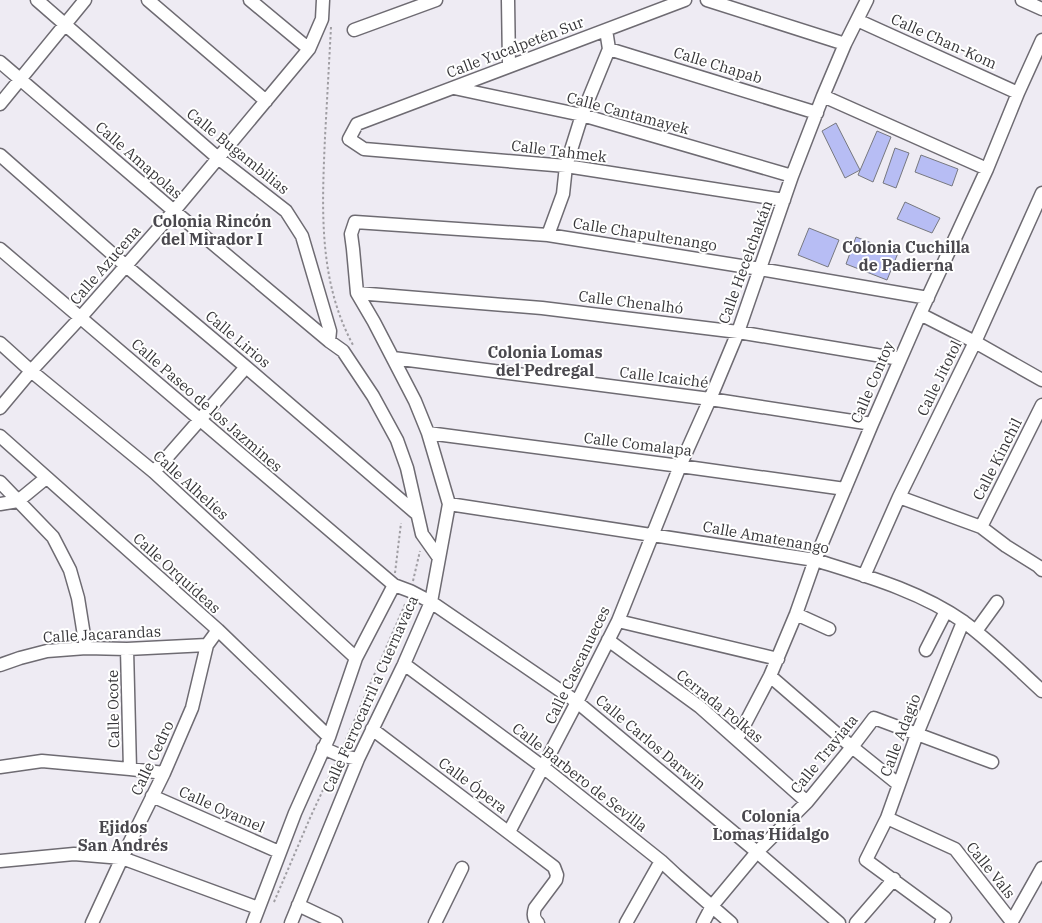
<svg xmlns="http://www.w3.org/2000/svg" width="1042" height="923" font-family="'IBM Plex Serif',serif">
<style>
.building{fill:#b7bdf4;stroke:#77787f}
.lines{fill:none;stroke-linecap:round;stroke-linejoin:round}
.minor-casing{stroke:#6e6b72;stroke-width:15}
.path{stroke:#a09ea3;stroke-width:2;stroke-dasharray:2.5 2.5;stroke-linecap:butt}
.minor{stroke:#fff;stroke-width:12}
.labels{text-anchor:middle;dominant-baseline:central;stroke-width:4;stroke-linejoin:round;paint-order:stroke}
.street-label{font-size:15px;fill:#373639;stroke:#fff}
.neighbourhood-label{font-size:16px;font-weight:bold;fill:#4a484e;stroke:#fff}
</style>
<rect width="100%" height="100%" fill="#eeebf3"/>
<path class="building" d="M836 123 860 170 845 178 822 131Z
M877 131 891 137 873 182 858 175Z
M895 148 909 153 896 188 883 183Z
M921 155 958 169 952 186 915 172Z
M905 202 940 218 932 233 897 219Z
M809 228 839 240 828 267 798 255Z
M856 237 898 253 887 280 846 264Z"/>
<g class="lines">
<defs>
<path id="minor" d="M37 0 218 158 286 211 302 236 330 331 329 341
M148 0 266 101
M250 0 309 49
M508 0 509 65
M685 0 357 124 349 139 364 149 566 166 784 200
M707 0 845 44
M1022 0 1042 9
M857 20 1018 93
M354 30 436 0
M609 49 817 113
M0 62 174 211 329 341 343 351 373 396 397 440 407 468 422 534 439 558
M454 88 582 115 792 176
M823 96 987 169
M0 104 85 0
M0 155 126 266 246 367 417 514
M548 235 563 194 566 166 582 115 609 49 606 30
M0 249 394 585 410 591 431 602 577 702 757 852 839 923
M357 293 542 308 738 332 900 359
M920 314 975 342 1042 380
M0 343 31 371 154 472 356 658
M393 358 710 399 872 424
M0 408 31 371 80 318 174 211 309 49 322 19 323 0
M428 433 680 466 845 489
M0 436 218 630 329 737
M154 472 246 367
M0 482 53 537 70 570 78 598 86 648
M899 497 981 527 1006 546 1038 566 1042 570
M0 504 18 501 46 478
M449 504 815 560C866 576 920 591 964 622 991 642 1017 668 1042 691
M981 527 1042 405
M864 576 899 497 975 342 1042 193
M796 614 829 629
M618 621 778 659
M976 631 997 602
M608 640 700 707 807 802
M127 649 130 769
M926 650 946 611
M404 664 543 767 661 861 676 875 731 923
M0 665 20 658 47 651 86 648 127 649 207 645
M770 676 852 747 898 784
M372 729 554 867 557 875 556 880 535 908C533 914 533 919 538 923
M737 739 770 676 796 614 815 560 872 424 920 314 987 169 1018 93 1042 40
M323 748 339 755 358 759
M0 767 42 761 130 769 164 773
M152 796 279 852
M887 818 955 849 1012 922
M509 832 577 702 618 621 680 466 710 399 738 332 792 176 823 96 845 44 867 0
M0 861 74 854 122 858 258 908
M298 905 336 923
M92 923 122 858 164 773 192 708 207 645 218 630
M253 923 295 813 329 737 356 658 394 585
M291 923 358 759 404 664 431 602 449 504 428 433 415 401 374 322 357 293 353 249 351 234 355 222 548 235 760 269 928 298
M435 923 462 868
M626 923 661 861
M703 923 712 906 757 852 807 802 852 747 874 718 992 762
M856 923 894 879
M941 923 945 918 866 860 887 818 917 734 963 622
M1011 923 1042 868"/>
</defs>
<use href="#minor" class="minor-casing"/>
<path class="path" d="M331 27C329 64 327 101 325 137 322 208 318 280 353 345
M395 573 401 523
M413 581 420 551
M344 744 406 602
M274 902 310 818 335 764"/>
<use href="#minor" class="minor"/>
</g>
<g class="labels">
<g class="street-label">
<text transform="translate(944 41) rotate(24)">Calle Chan-Kom</text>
<text transform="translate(515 47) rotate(-21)">Calle Yucalpetén Sur</text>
<text transform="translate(718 65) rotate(17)">Calle Chapab</text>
<text transform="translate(628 113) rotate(15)">Calle Cantamayek</text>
<text transform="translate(238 151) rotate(39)">Calle Bugambilias</text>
<text transform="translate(559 151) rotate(7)">Calle Tahmek</text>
<text transform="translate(139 160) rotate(41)">Calle Amapolas</text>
<text transform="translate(645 234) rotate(9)">Calle Chapultenango</text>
<text transform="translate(745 262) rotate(-70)">Calle Hecelchakán</text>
<text transform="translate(105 265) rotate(-49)">Calle Azucena</text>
<text transform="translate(631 302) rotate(7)">Calle Chenalhó</text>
<text transform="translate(238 339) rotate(40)">Calle Lirios</text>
<text transform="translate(664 377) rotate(7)">Calle Icaiché</text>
<text transform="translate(939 378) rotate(-64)">Calle Jitotol</text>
<text transform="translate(872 382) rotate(-67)">Calle Contoy</text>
<text transform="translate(207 405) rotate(41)">Calle Paseo de los Jazmines</text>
<text transform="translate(638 444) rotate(7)">Calle Comalapa</text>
<text transform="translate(997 459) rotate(-63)">Calle Kinchil</text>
<text transform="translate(191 485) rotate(42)">Calle Alhelíes</text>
<text transform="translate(766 537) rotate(10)">Calle Amatenango</text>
<text transform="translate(177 573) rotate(42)">Calle Orquídeas</text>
<text transform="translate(102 634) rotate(-3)">Calle Jacarandas</text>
<text transform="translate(577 665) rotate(-64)">Calle Cascanueces</text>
<text transform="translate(370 694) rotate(-66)">Calle Ferrocarril a Cuernavaca</text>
<text transform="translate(720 706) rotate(39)">Cerrada Polkas</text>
<text transform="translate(113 709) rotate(-91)">Calle Ocote</text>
<text transform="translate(900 735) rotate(-69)">Calle Adagio</text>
<text transform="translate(651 742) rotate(40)">Calle Carlos Darwin</text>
<text transform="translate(824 754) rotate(-51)">Calle Traviata</text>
<text transform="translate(152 758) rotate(-65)">Calle Cedro</text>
<text transform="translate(580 777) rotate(38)">Calle Barbero de Sevilla</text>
<text transform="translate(473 785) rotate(37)">Calle Ópera</text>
<text transform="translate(222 809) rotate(24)">Calle Oyamel</text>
<text transform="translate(991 870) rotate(51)">Calle Vals</text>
</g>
<g class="neighbourhood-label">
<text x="212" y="221">Colonia Rincón<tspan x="212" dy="18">del Mirador I</tspan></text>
<text x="906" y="247">Colonia Cuchilla<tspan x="906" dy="18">de Padierna</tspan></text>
<text x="545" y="352">Colonia Lomas<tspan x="545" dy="18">del Pedregal</tspan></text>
<text x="771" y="816">Colonia<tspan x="771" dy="18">Lomas Hidalgo</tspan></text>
<text x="123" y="827">Ejidos<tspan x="123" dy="18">San Andrés</tspan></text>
</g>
</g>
</svg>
